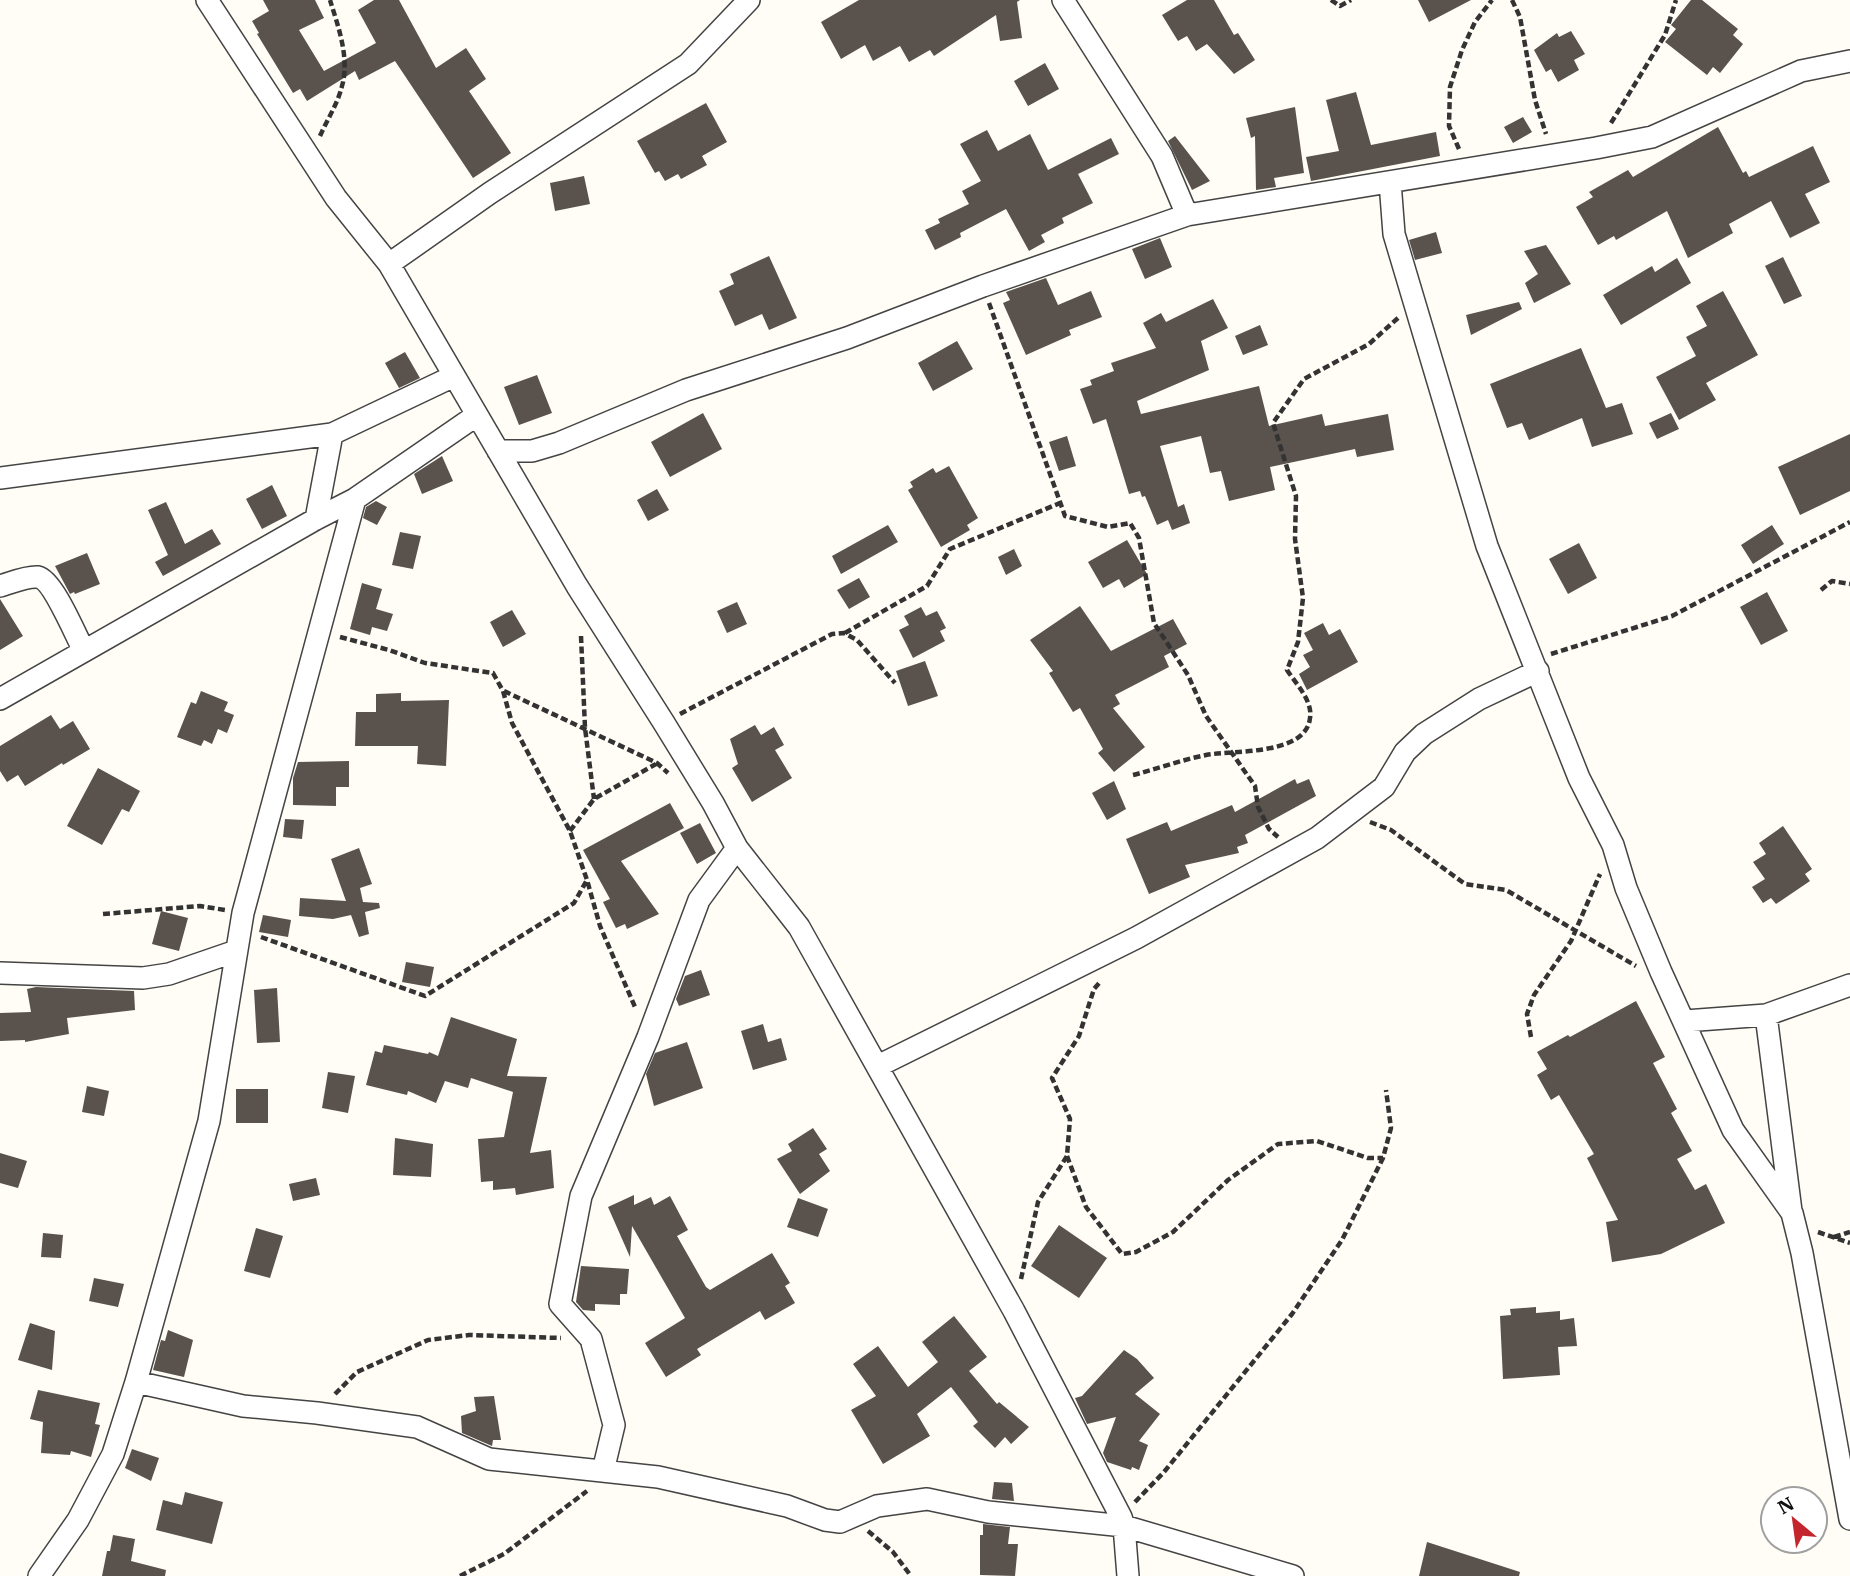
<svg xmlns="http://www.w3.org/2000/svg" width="1850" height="1576" font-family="'IBM Plex Serif',serif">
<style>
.building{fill:#5a524d}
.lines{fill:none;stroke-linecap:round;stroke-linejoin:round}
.minor-casing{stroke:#444;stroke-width:24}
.path{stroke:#333;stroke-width:4.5;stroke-dasharray:7 3.5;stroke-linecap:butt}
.minor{stroke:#fff;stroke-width:21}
</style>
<rect width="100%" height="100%" fill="#fffdf5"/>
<path class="building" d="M263 0H315L324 18 299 30 324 71 376 43 358 10 374 0H399L436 68 466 48 486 79 469 91 511 153 473 178 395 61 359 80 355 71 307 101 300 89 293 93 257 34 259 33 252 21 269 11Z
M859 0H1020L1017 2 1022 38 1000 41 996 15 934 56 930 50 909 62 900 46 873 61 865 45 841 59 821 22Z
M1187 0H1214L1234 35 1238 33 1255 60 1234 74 1207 44 1196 51 1187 36 1178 41 1162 15Z
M1418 0H1471L1429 22Z
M1691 0H1702L1738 29 1733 35 1743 44 1720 73 1713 67 1707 75 1665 42 1676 29 1671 25Z
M1571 31 1585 54 1574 60 1579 70 1558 82 1551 69 1546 72 1534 50 1557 33 1559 37Z
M1045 63 1059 89 1028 106 1014 81Z
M1356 92 1371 145 1436 132 1440 156 1311 181 1306 157 1339 151 1326 100Z
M706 103 727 142 702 156 707 165 681 179 678 174 665 181 659 171 655 173 637 141Z
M1295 107 1304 173 1274 178 1276 187 1256 190 1255 136 1251 138 1246 118Z
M1523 117 1532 132 1513 143 1504 127Z
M1718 127 1743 173 1746 171 1749 177 1813 146 1830 182 1805 194 1820 223 1790 238 1771 201 1729 224 1733 233 1688 258 1667 211 1616 240 1614 236 1598 245 1576 207 1593 197 1589 192 1628 170 1633 177Z
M987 130 998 151 1030 134 1048 170 1111 138 1119 154 1078 174 1093 203 1062 218 1064 223 1041 235 1045 242 1029 251 1006 209 960 233 961 237 935 250 925 230 940 223 938 219 969 204 962 191 981 181 960 144Z
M1175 136 1210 181 1192 190 1168 141Z
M584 176 590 204 555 211 550 183Z
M1436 232 1442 253 1415 260 1409 240Z
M1160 238 1172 267 1145 279 1132 249Z
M1546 245 1571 284 1534 303 1525 283 1538 274 1524 251Z
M769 256 797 318 769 330 762 314 735 326 719 291 734 284 730 274Z
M1783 257 1802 296 1784 304 1765 266Z
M1677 258 1691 283 1621 325 1603 295 1652 266 1655 272Z
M1046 278 1058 305 1091 291 1102 317 1069 330 1071 335 1026 355 1003 303 1010 300 1006 292Z
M1723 291 1758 355 1706 383 1716 400 1679 420 1656 377 1696 356 1686 337 1707 326 1696 306Z
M1213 299 1228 328 1201 341 1209 370 1137 401 1141 414 1259 386 1269 426 1322 414 1325 426 1388 414 1394 450 1357 457 1355 449 1270 467 1275 490 1229 501 1221 471 1210 473 1201 436 1160 446 1178 507 1184 504 1190 523 1172 530 1168 520 1157 525 1145 496 1142 497 1140 491 1129 494 1106 419 1093 424 1080 389 1092 385 1090 380 1114 371 1111 363 1156 348 1143 323 1161 313 1166 322Z
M1519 302 1522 309 1471 335 1466 315Z
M1260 325 1268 345 1243 355 1235 336Z
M957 341 973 369 933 391 918 363Z
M1581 348 1606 408 1622 403 1633 434 1592 447 1582 418 1529 440 1522 423 1507 428 1490 384Z
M405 352 420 378 399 388 385 363Z
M537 375 552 413 519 425 504 387Z
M703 413 722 449 670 477 651 442Z
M1671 413 1679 429 1657 439 1649 423Z
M1850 434V491L1800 515 1778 467Z
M1067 436 1076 466 1059 471 1049 442Z
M442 456 453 481 422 494 414 474Z
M949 466 978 518 967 525 970 530 941 547 908 490 913 487 910 482 933 468 936 473Z
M272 485 287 516 262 529 246 499Z
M657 489 669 510 648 521 637 500Z
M376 501 387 507 377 525 363 518 366 507Z
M166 502 185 544 212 529 221 544 163 576 155 562 168 555 148 510Z
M888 525 898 542 841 574 832 556Z
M1772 525 1784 544 1753 564 1741 545Z
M400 532 421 536 413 569 392 565Z
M1127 540 1147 574 1124 588 1119 579 1103 588 1088 562Z
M1579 543 1597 578 1568 594 1549 559Z
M1014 549 1022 566 1006 575 998 557Z
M87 553 100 584 75 594 74 592 70 594 55 566Z
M859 578 870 597 849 609 837 590Z
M362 583 382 589 376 609 393 614 387 631 372 627 370 635 350 629Z
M1767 592 1788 631 1761 645 1740 607Z
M0 599 23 636 0 650Z
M737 602 747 624 727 633 717 611Z
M1080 606 1111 651 1173 619 1187 644 1164 656 1169 667 1115 695 1120 704 1113 708 1145 747 1114 772 1098 753 1103 749 1080 708 1073 712 1049 673 1053 671 1030 640Z
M921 607 926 616 937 611 946 628 940 631 945 641 913 658 899 630 909 625 904 616Z
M512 610 526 634 503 647 490 622Z
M1323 623 1329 635 1340 629 1358 662 1307 690 1299 674 1310 667 1303 655 1313 650 1304 633Z
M925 661 938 696 908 706 896 671Z
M201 691 228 702 224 711 234 715 227 733 218 729 212 744 204 740 201 746 177 737 191 702 196 704Z
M401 693V701L449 700 446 766 417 764 418 746H355L356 712H376V694Z
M51 715 60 729 73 721 90 749 63 765 62 763 25 786 18 775 7 782 0 771V746Z
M755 725 761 735 774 727 784 745 775 750 792 778 752 802 732 768 738 764 730 739Z
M349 761V787H336V806L293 805V778L298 762Z
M98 768 140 791 129 812 122 809 102 845 67 826Z
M1295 779 1297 784 1309 779 1316 796 1245 835 1248 843 1237 847 1239 853 1185 865 1190 877 1149 894 1126 839 1167 822 1171 831 1232 805 1235 812Z
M1114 781 1126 809 1107 820 1092 793Z
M670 803 684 828 621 861 659 914 627 929 625 924 616 928 603 902 610 899 583 850Z
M285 819 304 820 302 839 283 837Z
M700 823 716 853 697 864 680 833Z
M1783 826 1812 869 1805 874 1810 881 1776 904 1771 898 1763 903 1752 887 1765 879 1753 862 1766 854 1759 843Z
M359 848 372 884 360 888 363 902 379 903 380 908 365 912 369 934 359 937 351 915 333 919 299 916 300 898 346 901 331 859Z
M161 911 188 918 179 951 152 944Z
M263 915 291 920 288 937 259 932Z
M406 962 434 967 430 987 402 982Z
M701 970 710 995 679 1006 676 999 685 976Z
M36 987 134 991 135 1010 67 1018 69 1034 25 1042V1040L0 1041V1013L31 1012 27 989Z
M277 988 280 1042 257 1043 254 990Z
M1636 1001 1665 1057 1653 1063 1677 1109 1671 1113 1692 1151 1677 1159 1695 1190 1706 1184 1725 1223 1661 1254 1612 1262 1606 1222 1618 1220 1587 1158 1594 1154 1559 1095 1551 1100 1537 1075 1547 1069 1537 1052 1568 1035 1570 1037Z
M451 1017 517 1039 507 1076 547 1077 530 1153 551 1150 554 1188 516 1195 515 1188 493 1190V1181L481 1182 478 1139 504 1137 513 1092 471 1078 468 1088 445 1081 436 1103 408 1091 407 1095 366 1085 375 1051 382 1053 384 1045 428 1054 429 1052 438 1056Z
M763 1024 768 1042 781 1038 787 1060 753 1070 741 1031Z
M687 1042 703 1088 654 1106 646 1074 655 1053Z
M328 1072 355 1076 348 1113 322 1108Z
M87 1086 109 1091 104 1116 82 1112Z
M236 1089H268V1123H236Z
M813 1128 827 1149 819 1154 830 1171 800 1194 777 1159 792 1151 788 1144Z
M395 1138 433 1144 431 1177 393 1175Z
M0 1153 27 1161 18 1188 0 1183Z
M316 1178 320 1195 293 1201 289 1184Z
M634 1195V1205L651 1197 654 1205 670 1196 688 1230 677 1236 706 1287 710 1290 772 1253 790 1283 785 1286 795 1303 765 1320 760 1311 697 1349 701 1355 666 1377 645 1343 685 1318 632 1226 630 1257 608 1207Z
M798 1198 828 1209 818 1237 787 1227Z
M1059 1225 1107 1258 1079 1298 1031 1266Z
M256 1228 283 1236 270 1278 244 1271Z
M43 1233 63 1235 61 1258 41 1257Z
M581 1266 629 1269 627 1294H620V1305L595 1304V1311L583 1310 576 1302Z
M94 1278 124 1284 118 1307 89 1301Z
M1536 1307V1313L1560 1311V1320L1574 1318 1577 1346 1558 1347 1560 1375 1503 1379 1500 1316 1511 1315 1510 1309Z
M954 1316 987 1357 969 1371 997 1404 999 1402 1029 1427 1011 1444 1005 1437 995 1448 973 1426 978 1422 951 1387 917 1414 930 1436 883 1464 851 1410 876 1396 853 1364 878 1346 908 1387 938 1362 922 1342Z
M30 1323 55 1331 52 1370 18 1360Z
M168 1330 193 1340 184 1377 153 1370 161 1340 165 1341Z
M1124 1350 1137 1359 1154 1378 1135 1394 1160 1414 1139 1441 1148 1445 1139 1470 1132 1467 1131 1470 1107 1462 1103 1453 1116 1417 1087 1424 1075 1398 1082 1396Z
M38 1390 100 1403 95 1424 100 1425 91 1457 71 1451 70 1455 41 1453 43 1422 30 1419Z
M494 1396 501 1440H493L492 1446 462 1433 461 1416 476 1411 474 1397Z
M132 1449 159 1458 151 1481 125 1468Z
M994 1482 1012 1483 1014 1501 992 1499Z
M185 1492 223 1502 212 1544 156 1530 163 1500 182 1505Z
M983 1524 1010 1527 1008 1544H1018L1015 1576 980 1575V1535H983Z
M113 1535 135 1539 131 1561 166 1570 165 1576H102L107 1551H110Z
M1427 1542 1520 1572 1519 1576H1419Z"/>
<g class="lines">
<defs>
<path id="minor" d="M207 0 336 198 389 264 577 586 664 723 713 803 737 848 799 927 1014 1311 1121 1517 1124 1526 1128 1576
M1063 0 1162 156 1187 215
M1390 182 1394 234 1487 546 1579 778 1613 845 1626 888 1661 972 1733 1130 1792 1213 1802 1253 1850 1519
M389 264 490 193 688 64 749 0
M498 451H532L559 443 686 390 847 338 983 286 1187 215 1596 148 1652 137 1801 71 1850 61
M0 478 332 434 454 376
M316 519 332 434
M0 586C11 583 26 576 38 577 53 580 76 636 84 651
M0 699 316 519 355 499 477 415
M0 973 143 978 169 974 236 951
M1766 1015 1791 1211
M1685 1021 1766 1015 1850 985
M878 1066 1136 938 1317 838 1384 787 1405 752 1424 734 1479 699 1538 671
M136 1382 243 1406 317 1413 417 1427 489 1459 658 1477 787 1506 825 1520 840 1522 877 1506 927 1499 988 1512 1124 1526 1293 1576
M603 1471 614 1425 591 1339 560 1304 581 1196 648 1037 699 900 737 848
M39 1576 78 1520 113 1454 136 1382 209 1121 243 913 355 499"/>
</defs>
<use href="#minor" class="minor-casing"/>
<path class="path" d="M1331 0 1340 6 1351 0
M1512 0 1520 17 1535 100 1546 134
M1611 123 1665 35 1676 0
M320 136C327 120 338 103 342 86 350 58 338 26 330 0
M1459 149 1449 126 1450 87 1462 50 1475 22 1492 0
M989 303 1065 516 1108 527 1130 523 1139 538 1154 623 1188 675 1206 716 1255 786 1258 807 1269 829 1278 837
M1821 590 1832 581 1850 584
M845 633 927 586 950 549 1060 503
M581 636 585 728 594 799
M340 637 389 650 425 663 493 673 503 691 512 723 570 831 587 880 600 926 635 1007
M1551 654 1672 616 1850 522
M504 691 657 763 668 773
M680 714 832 634 844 633 857 640 895 683
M1133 775C1157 769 1181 760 1206 755 1232 750 1306 756 1310 718 1313 701 1296 684 1287 670L1298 642 1303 598 1295 539 1296 496 1273 423 1304 379 1369 344 1398 318
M1370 822 1391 830 1465 884 1506 890 1636 966
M570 831 594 799 656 764
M103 914 200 906 225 910
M261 937 425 996 574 903 587 880
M1531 1037 1527 1014 1534 995 1571 941 1600 874
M1067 1156 1086 1207 1122 1254 1136 1252 1173 1232 1228 1180 1278 1144 1317 1141 1368 1158H1383
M1818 1232 1850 1243
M1834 1237 1850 1232
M1021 1279 1038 1202 1067 1156 1070 1119 1052 1078 1079 1036 1094 989 1100 982
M335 1394 357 1372 428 1340 469 1335 561 1338
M1135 1502 1164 1472 1292 1314 1342 1240 1383 1158 1391 1128 1386 1090
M868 1531 893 1552 911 1576
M460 1576 504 1554 587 1491"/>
<use href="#minor" class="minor"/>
</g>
<g transform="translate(1794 1520) rotate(331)"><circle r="33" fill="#ffffff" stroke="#a0a0a0" stroke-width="2"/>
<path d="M0-5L12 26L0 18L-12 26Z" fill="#c4262e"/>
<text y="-10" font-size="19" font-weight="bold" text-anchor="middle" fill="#111111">N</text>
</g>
</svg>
